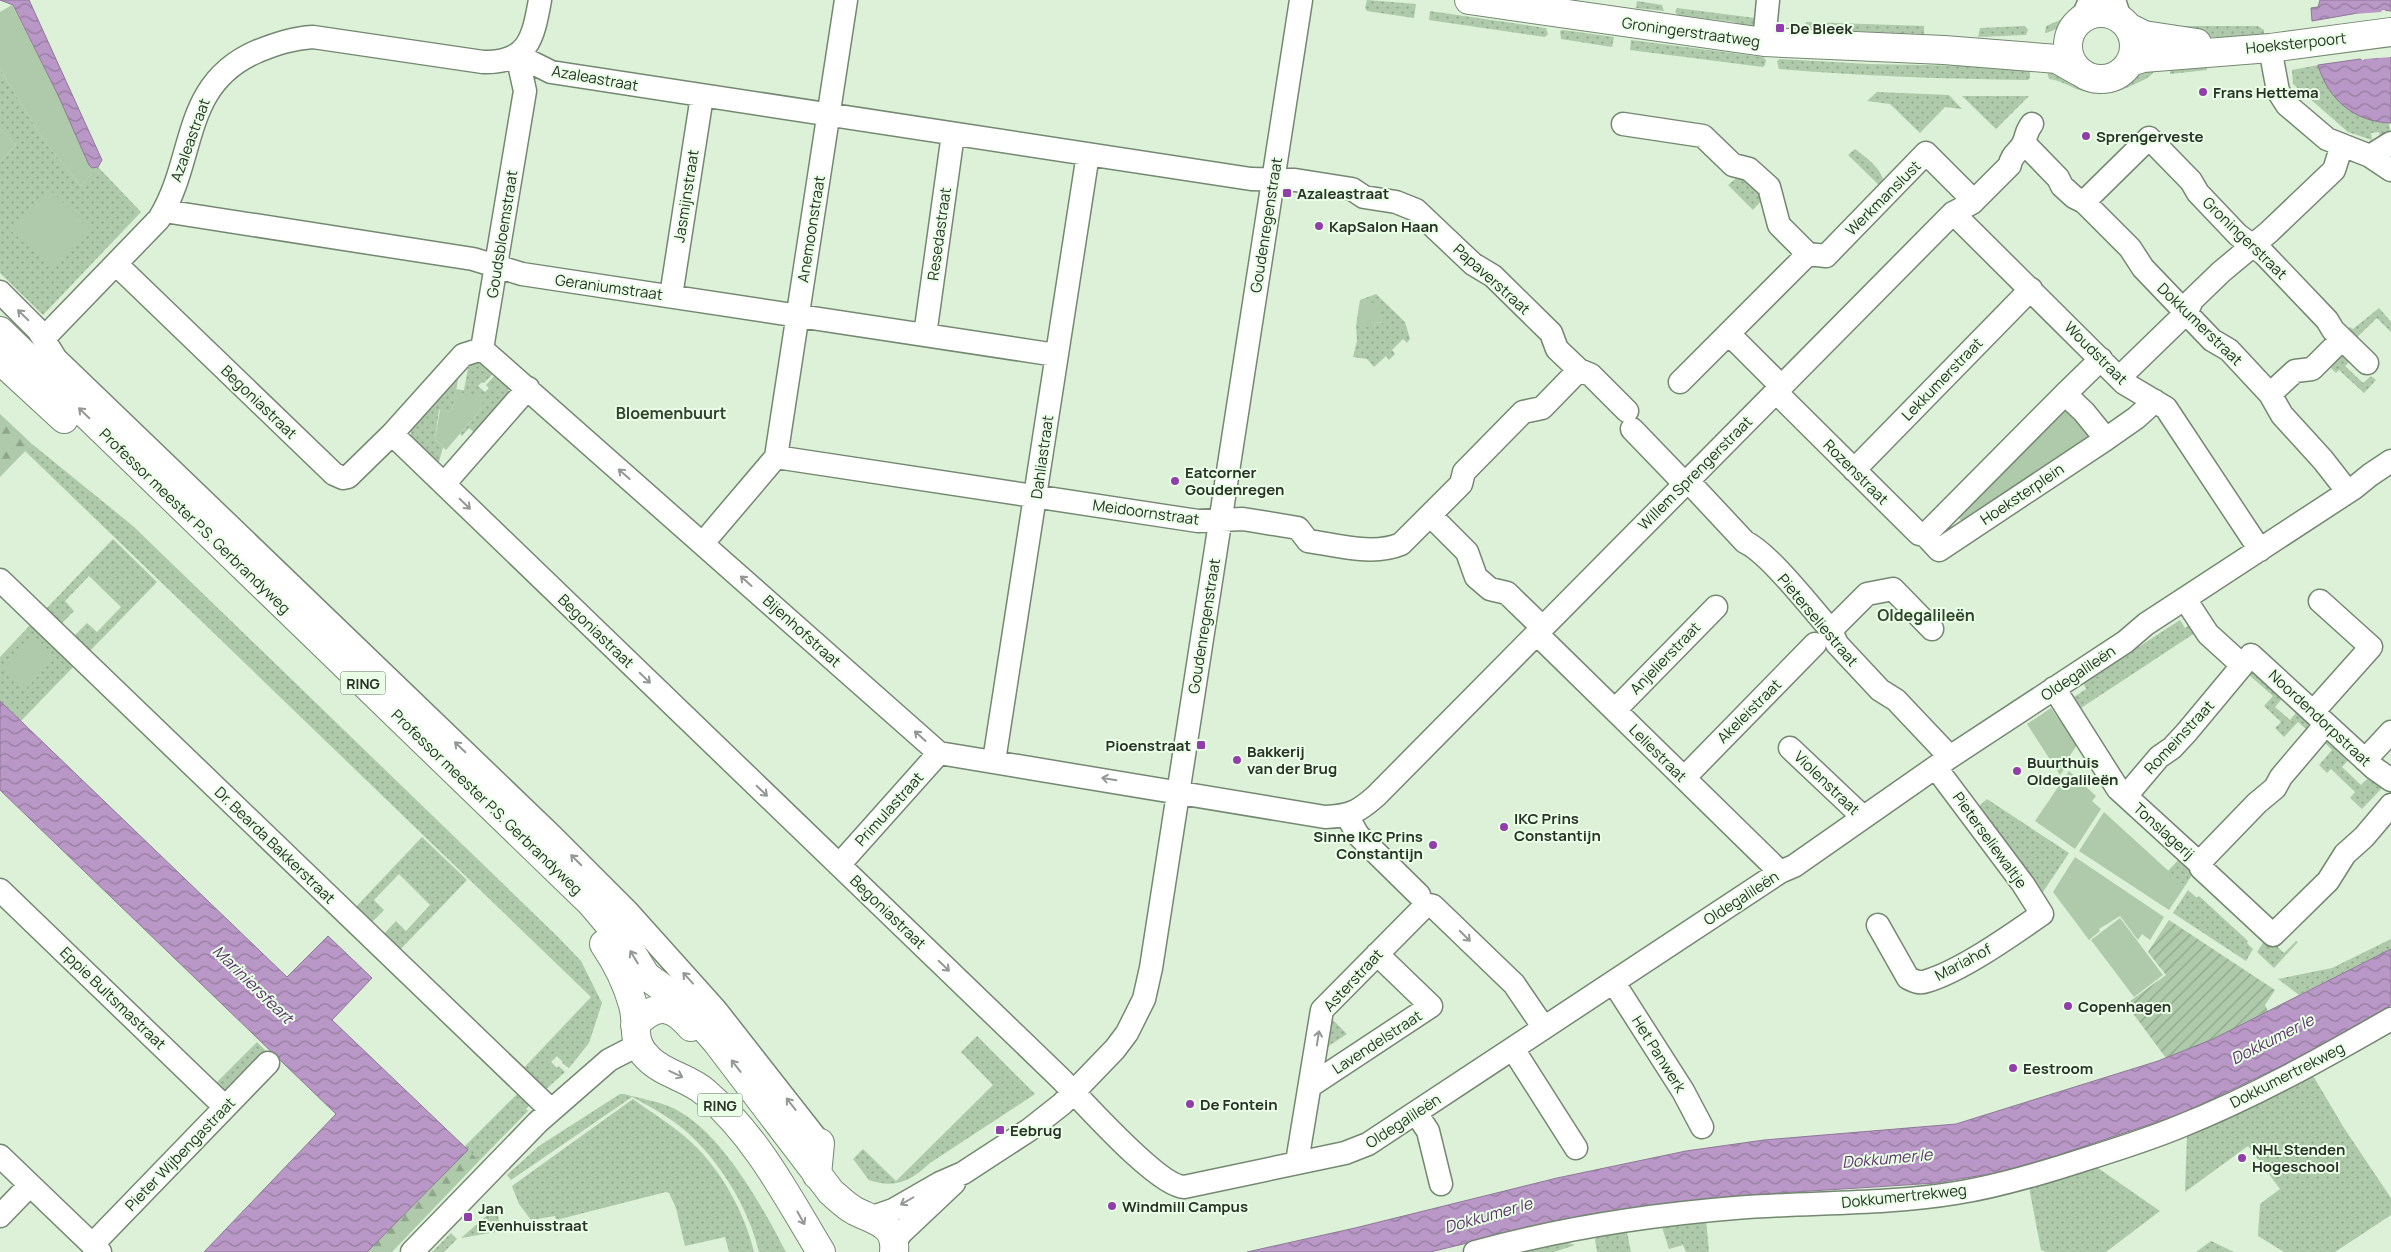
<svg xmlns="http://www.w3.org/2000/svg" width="2391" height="1252" font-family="Manrope,sans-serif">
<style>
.grass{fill:url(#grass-dots);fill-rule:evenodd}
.forest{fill:url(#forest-firs)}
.park{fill:#aecaaa}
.garden{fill:url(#garden-furrows)}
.water{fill:url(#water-waves);stroke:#8e7897}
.pier{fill:#dcf1d8}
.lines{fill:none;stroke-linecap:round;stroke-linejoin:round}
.minor-casing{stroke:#748871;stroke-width:25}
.major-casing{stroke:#748871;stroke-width:30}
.minor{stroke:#fff;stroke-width:22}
.major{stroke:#fff;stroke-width:28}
.oneway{stroke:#949894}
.poi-dot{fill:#913dab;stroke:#e9ffe6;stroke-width:2}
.labels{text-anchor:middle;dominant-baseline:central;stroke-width:4;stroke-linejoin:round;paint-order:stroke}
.shield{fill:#e9ffe6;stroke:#636f61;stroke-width:1}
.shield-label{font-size:14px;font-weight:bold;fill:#293128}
.poi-label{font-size:15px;font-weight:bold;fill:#293128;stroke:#e9ffe6;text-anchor:start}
.street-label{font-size:15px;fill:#293128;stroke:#e9ffe6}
.neighbourhood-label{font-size:16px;font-weight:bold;fill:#31422e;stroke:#e9ffe6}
.water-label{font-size:16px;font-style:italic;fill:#5f336e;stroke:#e9ffe6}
</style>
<defs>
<pattern id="grass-dots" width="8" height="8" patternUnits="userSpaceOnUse" patternTransform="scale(1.25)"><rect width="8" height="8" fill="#aecaaa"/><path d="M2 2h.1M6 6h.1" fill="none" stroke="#8ea58a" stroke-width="1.8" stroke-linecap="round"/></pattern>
<pattern id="forest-firs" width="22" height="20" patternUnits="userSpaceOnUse" patternTransform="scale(1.25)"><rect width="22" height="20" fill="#aecaaa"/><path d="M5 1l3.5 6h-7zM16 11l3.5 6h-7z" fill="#8ea58a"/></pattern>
<pattern id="garden-furrows" width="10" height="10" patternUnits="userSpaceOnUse" patternTransform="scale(1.25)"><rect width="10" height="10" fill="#aecaaa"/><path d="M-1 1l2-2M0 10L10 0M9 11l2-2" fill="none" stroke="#8ea58a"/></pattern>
<pattern id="water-waves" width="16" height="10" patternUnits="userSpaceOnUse" patternTransform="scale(1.25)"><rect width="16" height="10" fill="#b997c6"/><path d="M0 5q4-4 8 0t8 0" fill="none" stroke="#967ca1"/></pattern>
</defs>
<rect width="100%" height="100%" fill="#dcf1d8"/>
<path class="grass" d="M1367 0 1416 4 1414 18 1367 11 1365 8Z
M2079 0C2078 14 2059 31 2045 33L2046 26 2060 20Z
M1637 1 1662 5 1664 11 1636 8Z
M1677 8 1755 18 1756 27 1735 28V22L1678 15 1675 12Z
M1430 11 1546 28 1548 34 1545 37 1429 20Z
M1806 22 1924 26V34L1805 29Z
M2025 26 2028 30 2026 35 1978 37 1980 28Z
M2174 26H2258L2264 30V37H2200Z
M1563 30 1614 37 1612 47 1561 39 1560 31Z
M1631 40 1763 57 1766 60 1765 65 1763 67 1630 50Z
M1780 59 1868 64 2030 67V78L2028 80C1945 79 1862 76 1779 69L1777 61Z
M2206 61 2207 70 2170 74 2171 64Z
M2318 65C2328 99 2353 119 2389 123L2391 137 2380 139 2379 132 2371 133 2372 140 2348 132 2293 84 2292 70Z
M2046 67C2082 84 2104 101 2137 69L2155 70C2150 78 2142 81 2133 85 2112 95 2096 97 2074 88 2066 84 2058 80 2049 79Z
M0 69 44 141 81 186 98 167 141 212 43 315 0 273V162L16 145 0 129Z
M1877 92 1949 95 1962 109 1945 107 1920 133 1890 104 1867 101Z
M1962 96H2029L1996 129Z
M1855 149C1867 158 1888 173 1883 189L1848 155Z
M1740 175 1761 193 1762 200 1753 210 1728 185Z
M1376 294 1405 322 1410 339 1407 343 1403 339 1392 350 1395 354 1389 360 1386 356 1374 367 1367 359 1353 357 1357 341 1356 326 1360 300ZM1360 301 1379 316 1383 323 1375 322 1374 328Z
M2379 308 2391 322V332L2377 318 2354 340 2345 332 2350 327 2353 329Z
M2342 352 2351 360 2345 366 2363 383 2371 376 2376 380 2364 393 2339 370 2336 373 2328 365Z
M478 361 495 372 484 383 482 382 478 386 485 392 489 388 486 385 497 373 508 386 509 393 476 434 469 428 462 436 460 434 482 408 461 392 462 390H464L469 363Z
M455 377 458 380 452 412 439 410 435 439 443 447 438 465 411 437V430Z
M32 444 133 526 558 937 581 961 602 1003 589 1043 569 1068 562 1063 563 1062 557 1056 551 1062 557 1068 559 1066 565 1072 543 1092 521 1071 591 997 25 451Z
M113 539 157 582 88 653 72 638 87 623 97 632 121 607 89 576 65 601 74 611 59 626 44 611Z
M2180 620 2185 628 2193 623 2198 631 2081 708 2074 697 2086 689 2083 683Z
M33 622 76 664 21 721 0 701V657Z
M2255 666 2286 694 2275 707 2290 720 2299 709 2315 724 2308 731 2298 722 2284 737 2275 728 2281 722 2264 706 2273 696 2248 674Z
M2327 734 2351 757 2342 767 2361 785 2372 774 2391 786 2390 793 2383 787 2362 809 2350 798 2355 792 2331 769 2327 773 2319 765 2332 750 2322 740Z
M1987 799 2069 853 2043 892 1978 807Z
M422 837 467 880 398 952 382 936 396 921 406 931 430 905 399 874 374 900 384 910 369 925 354 909Z
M2181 857 2195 870 2185 886 2168 871Z
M2188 890 2197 898 2199 896 2248 941 2247 943 2253 949 2246 961 2173 913Z
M2267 937 2284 953 2296 941 2298 942 2274 968 2257 952Z
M2391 939V949L2299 995 2278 979 2332 968Z
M1332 1019 1347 1034 1327 1047Z
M977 1036 1035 1094 930 1163C911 1181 895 1189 869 1180L853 1159 863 1149 896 1181 993 1085 961 1052Z
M257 1042 267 1052 235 1086 224 1090 214 1085Z
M2312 1074 2344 1128 2391 1198V1215L2335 1252H2284L2258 1236 2260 1204 2280 1189 2248 1146 2185 1192 2187 1135Z
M520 1091 532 1103 526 1109 528 1111 479 1161 464 1147Z
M620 1094H624C641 1099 659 1101 675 1109 722 1133 762 1206 786 1252H759C748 1207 721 1163 687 1132 671 1118 651 1107 632 1097L511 1180 507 1175 539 1146Z
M633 1099C652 1113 674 1126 692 1143 721 1170 745 1213 754 1252H729L725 1237 685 1246 676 1208 669 1193 666 1192 556 1220 555 1216 531 1220 519 1204 512 1186Z
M2095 1166 2160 1211 2106 1252H2046L2041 1250 2029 1187Z
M493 1210 498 1216 500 1227 496 1232 461 1238Z
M1706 1219 1709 1252H1686L1683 1245 1669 1249 1662 1227Z
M1627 1232 1631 1252H1597L1595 1239 1598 1237Z
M451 1233 457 1239 444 1252H432Z
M2211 1241 2234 1252H2196Z
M1565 1242 1575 1245 1554 1252H1505Z"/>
<path class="forest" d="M0 414 32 444 0 477Z
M468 1150 479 1161 392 1252H367Z"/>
<path class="park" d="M12 5 58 95 89 165 92 168 98 167 81 186 44 141 0 69V12Z
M0 129 16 145 0 162Z
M48 188 89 227 51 268 9 229Z
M1360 301 1381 304 1379 315 1384 316V323L1375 322 1374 328 1357 326Z
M456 389 462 390V393L484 397 482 408 446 450 435 439 440 410 452 412Z
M2058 409 2070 412 2096 437 1964 524 1958 517Z
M30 637 53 660 24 691 1 668Z
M2051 708 2077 745 2063 766 2065 768 2060 775 2027 724Z
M2069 771 2096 796 2092 801 2101 809 2075 849 2035 821Z
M2104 812 2185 886 2169 910 2079 851Z
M2075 857 2164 917 2150 940 2142 934 2138 940 2120 916 2099 929 2100 931 2089 940 2053 892Z
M2120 918 2163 975 2134 997 2091 940Z"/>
<path class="garden" d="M2169 920 2275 990 2265 1005 2268 1011 2213 1039 2166 1058 2126 1004 2166 975 2148 952Z"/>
<path class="water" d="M0 0H29L102 160 98 167 92 168 89 165 58 95 13 5Z
M2320 0H2391V11L2382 10 2387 56 2391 57V123C2354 122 2328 99 2318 65L2360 59 2364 61 2358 13 2312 21 2311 8 2318 7Z
M0 701 287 977 328 936 372 978 332 1020 468 1150 367 1252H204L336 1114 0 790Z
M2391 949V1005L2304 1055 2181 1114 2049 1158 1995 1173 1936 1183 1764 1194 1677 1202 1584 1215 1430 1252H1247L1355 1228 1557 1178 1686 1151 1764 1140 1956 1124 2158 1061 2213 1039Z"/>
<path class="pier" d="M2382 10H2385L2386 14 2384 13 2391 57 2365 59 2362 61 2354 14 2381 12Z"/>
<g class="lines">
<defs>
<path id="minor" d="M2114 0 2120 18
M2083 17 2090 0
M1764 42 1768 0
M2270 48 2278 91 2287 105 2327 139 2370 156 2391 170
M517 55 551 72 1251 179 1295 180 1352 189 1364 197 1396 202 1416 210 1473 264 1493 276 1551 333 1557 349 1579 370 1591 375 1627 411
M1623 124 1703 136 1733 165 1749 169 1769 187 1779 225 1808 254 1826 256 1926 153 1974 201
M2024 143 2058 178 2062 186 2074 197 2084 202 2130 248 2143 268 2212 340 2229 350 2270 394 2282 415 2323 460 2348 492
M2370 156 2391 143
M2084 202 2149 138 2191 181 2198 193 2238 235 2264 254 2327 320 2333 330 2367 363
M164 211 473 259 522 274 1056 355
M1953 213 2124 383 2166 408 2260 550
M116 264 334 474 343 478 348 477 392 434 463 355 482 349 525 91 517 55
M0 292 38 330 56 359 551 835 628 912 715 1009 820 1143
M671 296 702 96
M1729 334 1781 386
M925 335 953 134
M44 338 159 219C197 158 180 84 258 51 276 44 293 38 313 37L483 62C528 63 533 39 540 0
M482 349 939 753 1325 817C1350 816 1358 812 1376 796L1953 213 1972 203 2010 165C2011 154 2020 152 2024 142 2027 135 2026 131 2032 124
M2119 378 2187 312 2192 300 2221 272 2269 232 2334 170 2342 145
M1680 382 1808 254
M1776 392 1919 534 1925 535 1939 550 2106 439 2084 412 2065 394 1925 535
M2065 394 2101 359
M2270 394 2295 371 2312 369 2342 339
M1632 429 1685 484
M392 434 1060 1078C1082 1100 1157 1186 1184 1187L1345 1153 1368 1144 1780 872 1794 866 1950 757 2125 642 2146 624 2354 488 2370 475 2391 461
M2106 439 2136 418 2155 401
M776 457 846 0
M1854 470 2031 289
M1688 481 1745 542C1769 553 1811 608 1831 630L1837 644 1880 690 1896 700 1950 757
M444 484 528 388
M1430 515 1467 552 1476 577 1490 589 1507 593 1543 628
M703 543 776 457 1198 521 1243 519 1298 528 1308 541C1337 545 1373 556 1401 544L1461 484 1464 472 1523 412 1542 408 1579 370
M0 580 551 1110
M2185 599 2208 634 2242 665
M1831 630 1867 594 1893 589 1932 629
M1537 634 1780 872
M2054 688 2118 789 2199 863 2201 868 2273 935 2328 881 2345 854 2364 837 2391 805
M1615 710 1716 607
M2313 712 2371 647 2320 601
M1790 748 1863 817
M2365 760 2391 732
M994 761 1088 154
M1684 778 1815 644
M2126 796 2159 757 2172 748 2186 733 2251 655 2374 768 2391 780
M1347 816 1358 835 1419 895
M2199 863 2257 803 2275 788 2281 777 2326 724
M839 865 939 753
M0 890 225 1107
M1878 925 1908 978C1914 981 1920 984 1927 981 1961 971 2012 935 2042 914L2023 884 1936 768
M1614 983 1683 1091 1702 1127
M1513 1049 1576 1148
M1310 1086 1431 1006 1377 954
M1416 1113 1428 1131 1441 1184
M0 1156 100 1252
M1297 1162 1322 1010 1424 907 1429 905 1433 906 1514 984 1544 1028
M0 1216 30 1185
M873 1217 893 1210 940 1183 963 1173 1029 1130 1062 1104 1115 1049 1127 1033 1144 999 1151 968 1301 0
M895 1242 901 1233 954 1183
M92 1245 268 1063
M412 1252 538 1122 609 1060 638 1045
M1475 1252C1559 1229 1648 1215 1735 1208 1808 1202 1883 1205 1956 1193 2000 1186 2043 1173 2086 1159 2118 1149 2150 1139 2181 1126 2254 1097 2323 1058 2391 1019"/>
<path id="major" d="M1469 0 1764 42 1944 50 2057 59 2078 71
M2068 46a33 33 0 1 1 66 0a33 33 0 1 1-66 0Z
M2128 27 2144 35 2197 43
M2130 62 2143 58 2270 48 2391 32
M0 331 592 904 628 947 646 976 680 1000 716 1041 831 1192C839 1199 846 1206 855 1211 875 1221 897 1224 894 1252
M0 360 64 419
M604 944C617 963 627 983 633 1005 639 1026 630 1041 648 1058 663 1074 690 1078 706 1093 757 1137 787 1196 821 1252
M635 1025C656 1003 671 1004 691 1027
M817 1175 820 1143"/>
</defs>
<use href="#minor" class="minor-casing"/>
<use href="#major" class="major-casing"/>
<use href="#minor" class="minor"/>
<use href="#major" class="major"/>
</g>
<defs><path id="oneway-shaft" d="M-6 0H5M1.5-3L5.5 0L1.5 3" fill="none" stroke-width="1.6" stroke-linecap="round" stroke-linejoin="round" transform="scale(1.25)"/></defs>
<g class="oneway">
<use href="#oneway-shaft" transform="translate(23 315) rotate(-136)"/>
<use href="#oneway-shaft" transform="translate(84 413) rotate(-136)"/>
<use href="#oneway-shaft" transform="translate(624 474) rotate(-139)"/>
<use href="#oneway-shaft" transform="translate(465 504) rotate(44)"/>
<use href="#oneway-shaft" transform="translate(746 581) rotate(-138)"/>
<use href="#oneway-shaft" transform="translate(645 678) rotate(44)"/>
<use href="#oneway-shaft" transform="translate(920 736) rotate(-138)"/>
<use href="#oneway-shaft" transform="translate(460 747) rotate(-136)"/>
<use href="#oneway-shaft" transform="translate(1109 779) rotate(-171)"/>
<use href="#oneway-shaft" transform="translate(762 791) rotate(44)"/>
<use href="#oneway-shaft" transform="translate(576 860) rotate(-135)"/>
<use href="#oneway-shaft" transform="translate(1465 936) rotate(45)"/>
<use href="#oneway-shaft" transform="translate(634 957) rotate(-121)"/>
<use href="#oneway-shaft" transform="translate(944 966) rotate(44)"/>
<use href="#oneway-shaft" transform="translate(688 978) rotate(-132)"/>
<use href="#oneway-shaft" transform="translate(1318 1038) rotate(-81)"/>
<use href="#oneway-shaft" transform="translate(736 1066) rotate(-128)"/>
<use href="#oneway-shaft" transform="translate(676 1074) rotate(25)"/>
<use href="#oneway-shaft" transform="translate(791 1104) rotate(-128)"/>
<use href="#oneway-shaft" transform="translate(907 1201) rotate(150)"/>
<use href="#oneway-shaft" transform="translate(801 1218) rotate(61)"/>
</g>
<g class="poi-dot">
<rect x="1775" y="23" width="10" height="10" rx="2.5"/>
<circle cx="2203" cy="92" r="5"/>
<circle cx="2086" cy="136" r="5"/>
<rect x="1282" y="188" width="10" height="10" rx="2.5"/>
<circle cx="1319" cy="226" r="5"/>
<circle cx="1175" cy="481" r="5"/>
<rect x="1196" y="740" width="10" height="10" rx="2.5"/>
<circle cx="1237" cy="760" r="5"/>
<circle cx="2017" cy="771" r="5"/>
<circle cx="1504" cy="827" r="5"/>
<circle cx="1433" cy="845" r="5"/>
<circle cx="2068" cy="1006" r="5"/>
<circle cx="2013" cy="1068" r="5"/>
<circle cx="1190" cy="1104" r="5"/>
<rect x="995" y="1125" width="10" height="10" rx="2.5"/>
<circle cx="2242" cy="1158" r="5"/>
<circle cx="1112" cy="1206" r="5"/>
<rect x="463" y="1212" width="10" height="10" rx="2.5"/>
</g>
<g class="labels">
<g class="shield">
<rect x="340.5" y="671.5" width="45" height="23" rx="4"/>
<rect x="697.5" y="1093.5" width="45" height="23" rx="4"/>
</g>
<g class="shield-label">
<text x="363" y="683">RING</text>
<text x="720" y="1105">RING</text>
</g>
<g class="poi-label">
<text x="1790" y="28">De Bleek</text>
<text x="2213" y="92">Frans Hettema</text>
<text x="2096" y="136">Sprengerveste</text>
<text x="1297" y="193">Azaleastraat</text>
<text x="1329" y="226">KapSalon Haan</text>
<text x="1185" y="472">Eatcorner<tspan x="1185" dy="17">Goudenregen</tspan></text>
<text x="1191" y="745" text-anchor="end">Pioenstraat</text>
<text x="1247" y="751">Bakkerij<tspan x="1247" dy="17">van der Brug</tspan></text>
<text x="2027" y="762">Buurthuis<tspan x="2027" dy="17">Oldegalileën</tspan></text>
<text x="1514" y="818">IKC Prins<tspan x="1514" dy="17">Constantijn</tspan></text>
<text x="1423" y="836" text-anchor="end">Sinne IKC Prins<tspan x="1423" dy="17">Constantijn</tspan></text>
<text x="2078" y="1006">Copenhagen</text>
<text x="2023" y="1068">Eestroom</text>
<text x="1200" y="1104">De Fontein</text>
<text x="1010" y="1130">Eebrug</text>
<text x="2252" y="1149">NHL Stenden<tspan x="2252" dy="17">Hogeschool</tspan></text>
<text x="1122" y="1206">Windmill Campus</text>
<text x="478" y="1208">Jan<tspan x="478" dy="17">Evenhuisstraat</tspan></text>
</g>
<g class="street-label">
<text transform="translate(1691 32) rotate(8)">Groningerstraatweg</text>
<text transform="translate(2296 43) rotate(-6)">Hoeksterpoort</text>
<text transform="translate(595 78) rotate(10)">Azaleastraat</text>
<text transform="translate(190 140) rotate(-70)">Azaleastraat</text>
<text transform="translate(686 196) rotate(-81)">Jasmijnstraat</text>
<text transform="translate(1883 198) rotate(-45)">Werkmanslust</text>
<text transform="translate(1266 225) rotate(-81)">Goudenregenstraat</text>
<text transform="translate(811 229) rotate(-81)">Anemoonstraat</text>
<text transform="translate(502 234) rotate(-81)">Goudsbloemstraat</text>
<text transform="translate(939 234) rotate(-82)">Resedastraat</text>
<text transform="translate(2245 238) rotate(44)">Groningerstraat</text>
<text transform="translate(1492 279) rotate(42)">Papaverstraat</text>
<text transform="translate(609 287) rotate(8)">Geraniumstraat</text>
<text transform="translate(2200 324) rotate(44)">Dokkumerstraat</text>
<text transform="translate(2096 353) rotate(45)">Woudstraat</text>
<text transform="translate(1942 379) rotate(-46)">Lekkumerstraat</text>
<text transform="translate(259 402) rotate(44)">Begoniastraat</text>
<text transform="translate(1042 457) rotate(-82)">Dahliastraat</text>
<text transform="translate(1856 472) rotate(45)">Rozenstraat</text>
<text transform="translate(1695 473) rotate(-45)">Willem Sprengerstraat</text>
<text transform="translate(2022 494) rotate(-34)">Hoeksterplein</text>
<text transform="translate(1146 512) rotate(8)">Meidoornstraat</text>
<text transform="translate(195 521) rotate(44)">Professor meester P.S. Gerbrandyweg</text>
<text transform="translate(1818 620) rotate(50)">Pieterseliestraat</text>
<text transform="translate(1204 626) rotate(-81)">Goudenregenstraat</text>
<text transform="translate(596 631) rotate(44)">Begoniastraat</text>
<text transform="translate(802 631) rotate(42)">Bijenhofstraat</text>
<text transform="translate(1665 658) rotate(-46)">Anjelierstraat</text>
<text transform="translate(2078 673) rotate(-34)">Oldegalileën</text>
<text transform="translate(1749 711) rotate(-45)">Akeleistraat</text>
<text transform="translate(2320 718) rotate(43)">Noordendorpstraat</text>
<text transform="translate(2179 737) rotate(-47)">Romeinstraat</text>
<text transform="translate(1658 753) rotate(45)">Leliestraat</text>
<text transform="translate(1827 783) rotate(44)">Violenstraat</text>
<text transform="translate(487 802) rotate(44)">Professor meester P.S. Gerbrandyweg</text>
<text transform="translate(889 809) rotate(-48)">Primulastraat</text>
<text transform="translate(2164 831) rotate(42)">Tonslagerij</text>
<text transform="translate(1990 840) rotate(54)">Pieterseliewaltje</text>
<text transform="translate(275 845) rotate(44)">Dr. Bearda Bakkerstraat</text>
<text transform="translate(1741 898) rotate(-33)">Oldegalileën</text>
<text transform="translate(888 912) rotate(44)">Begoniastraat</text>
<text transform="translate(1963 962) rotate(-28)">Mariahof</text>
<text transform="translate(1353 980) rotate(-47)">Asterstraat</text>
<text transform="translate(113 998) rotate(44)">Eppie Bultsmastraat</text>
<text transform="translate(1377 1042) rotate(-33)">Lavendelstraat</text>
<text transform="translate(1659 1054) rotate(58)">Het Panwerk</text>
<text transform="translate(2287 1075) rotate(-27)">Dokkumertrekweg</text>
<text transform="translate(1403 1121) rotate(-33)">Oldegalileën</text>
<text transform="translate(180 1154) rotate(-46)">Pieter Wijbengastraat</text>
<text transform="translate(1904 1196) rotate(-6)">Dokkumertrekweg</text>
</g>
<g class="neighbourhood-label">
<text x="671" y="413">Bloemenbuurt</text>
<text x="1926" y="615">Oldegalileën</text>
</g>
<g class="water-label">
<text transform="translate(253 984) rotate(44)">Mariniersfeart</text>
<text transform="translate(2272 1039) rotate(-27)">Dokkumer Ie</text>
<text transform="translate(1887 1158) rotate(-5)">Dokkumer Ie</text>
<text transform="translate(1488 1215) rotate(-16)">Dokkumer Ie</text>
</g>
</g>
</svg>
